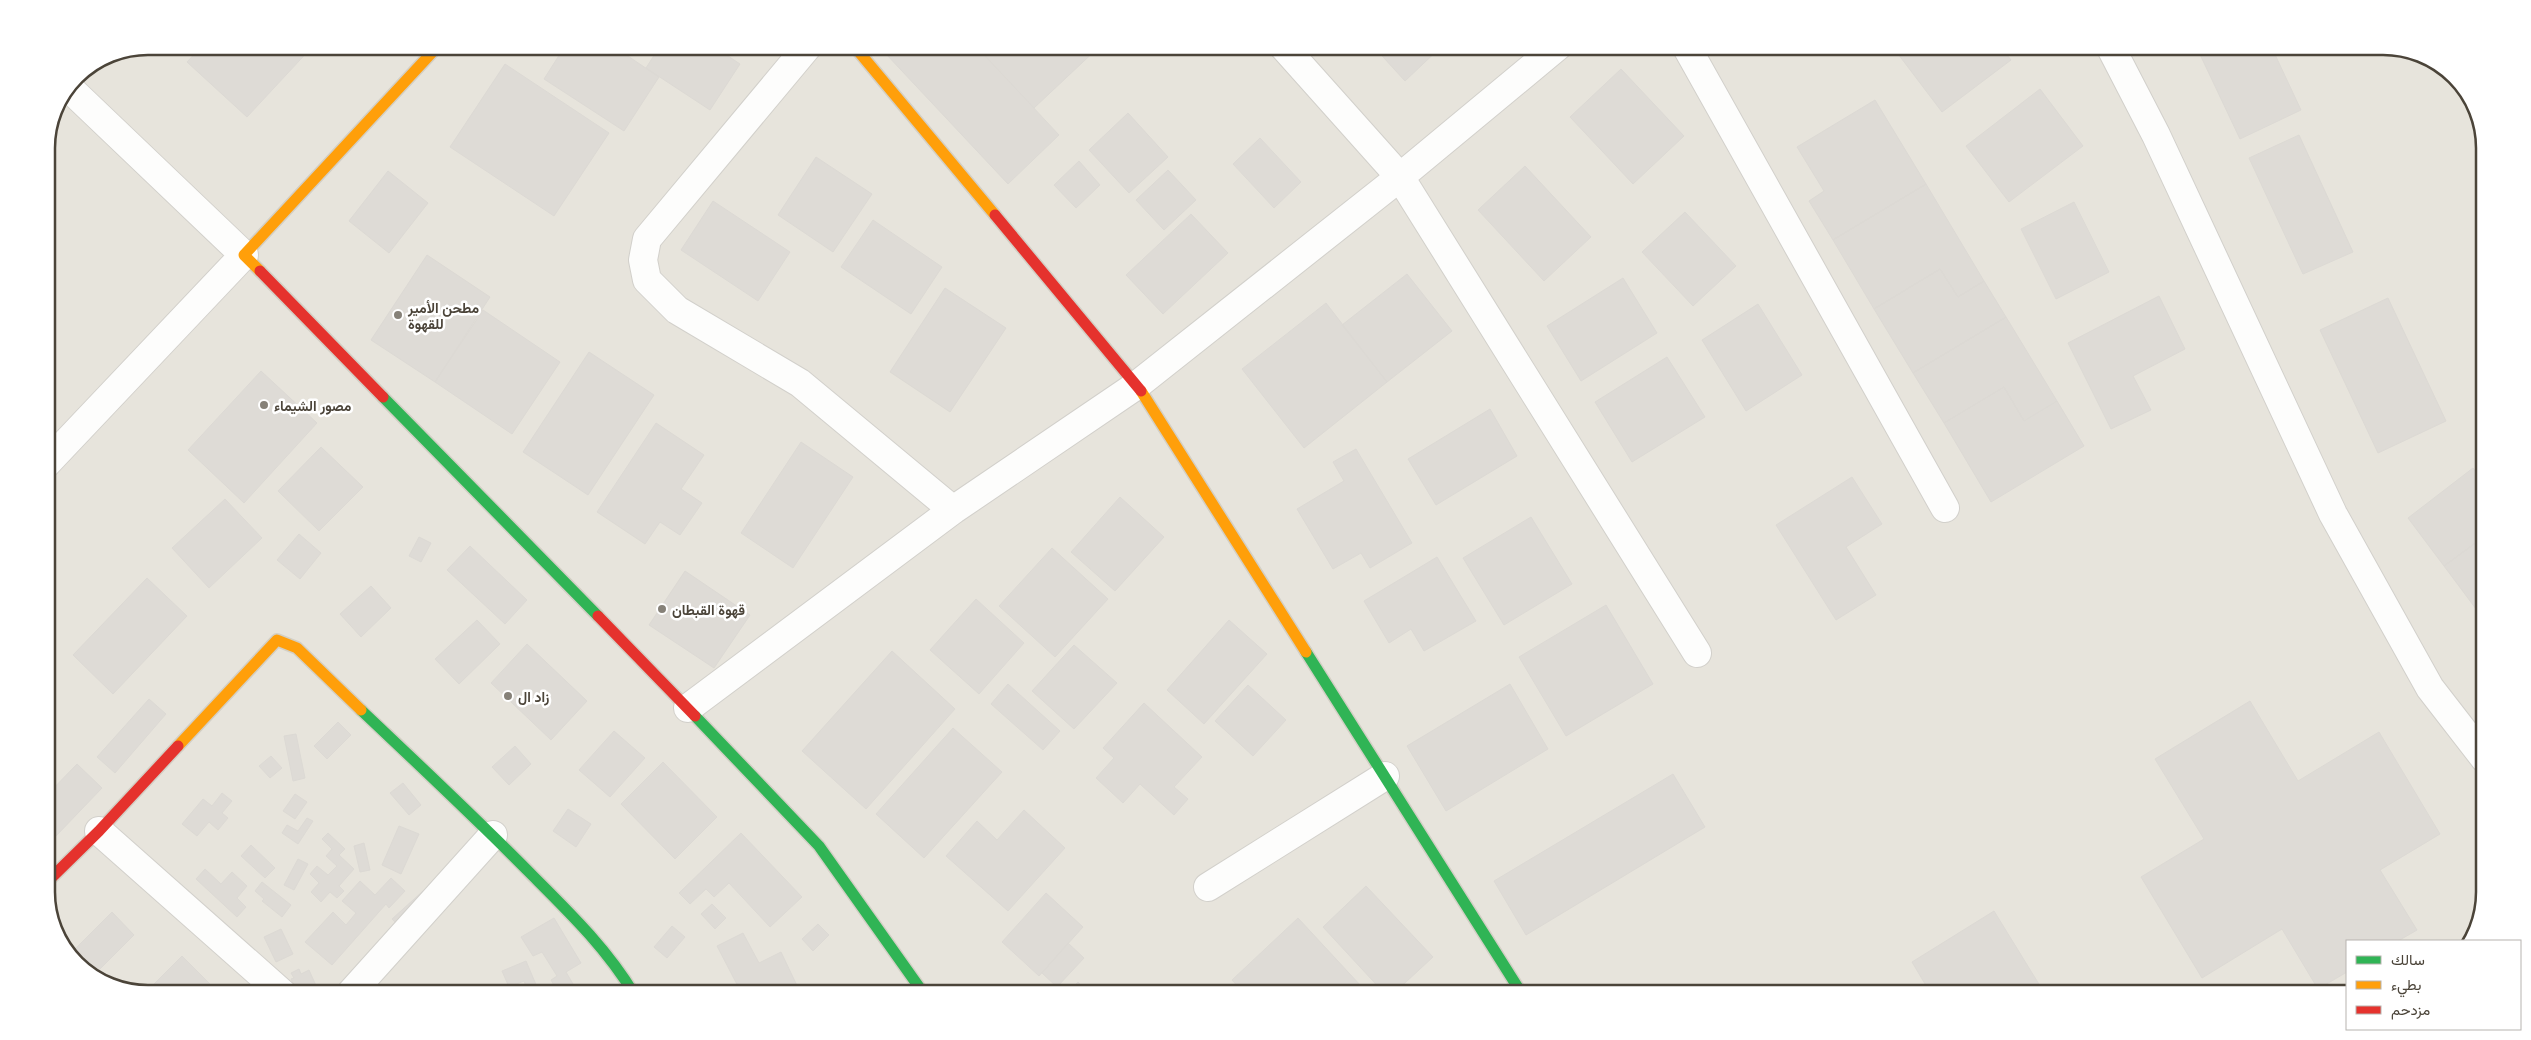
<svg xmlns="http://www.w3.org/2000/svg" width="2531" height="1040" font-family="'Open Sans',Vazirmatn,sans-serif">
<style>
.residential{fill:#e7e4dc}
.building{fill:#dedbd6;stroke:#dcd9d4}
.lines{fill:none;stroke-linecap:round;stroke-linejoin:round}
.street-casing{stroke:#d2d0cb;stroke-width:30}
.fast-casing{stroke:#d3cfc5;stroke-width:14}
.slow-casing{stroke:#d3cfc5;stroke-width:14}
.jam-casing{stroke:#d3cfc5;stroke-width:14}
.street{stroke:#fdfdfc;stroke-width:28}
.fast{stroke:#30b455;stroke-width:11}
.slow{stroke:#ff9f0a;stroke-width:11}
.jam{stroke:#e5322d;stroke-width:11}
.poi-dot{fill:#868178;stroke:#fff;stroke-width:2}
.labels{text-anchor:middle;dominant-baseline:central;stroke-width:5;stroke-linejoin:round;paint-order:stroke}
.poi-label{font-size:14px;font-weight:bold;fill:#4b4439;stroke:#fff;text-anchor:start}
.rim{fill:none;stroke:#4b4439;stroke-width:2.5}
</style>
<rect width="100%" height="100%" fill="#f4f2ee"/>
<path class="residential" d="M148 46H2383L2422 54 2464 86 2485 142V892L2477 931 2468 941H2347V994H148L109 986 67 954 46 899V142L57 103 76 76 109 54Z"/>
<path class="building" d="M202 46H313L247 117 187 62Z
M565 46H613L659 77 624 131 544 79Z
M660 46H713L740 64 710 110 646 68Z
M894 46H976L1059 135 1008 184 886 54Z
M976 46H994L984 55Z
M994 46H1100L1034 108 984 55Z
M1373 46H1442L1405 81Z
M1892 46H2000L2011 60 1942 112Z
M2196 46H2271L2301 110 2240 139Z
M505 64 609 133 554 216 450 147Z
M1621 69 1684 136 1633 184 1570 117Z
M2040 89 2083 146 2009 202 1966 146Z
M1875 100 1926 184 1833 240 1809 201 1824 191 1797 147Z
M1128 113 1168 157 1129 193 1089 150Z
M2299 135 2353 252 2303 274 2249 158Z
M1260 138 1301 182 1274 208 1233 164Z
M816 157 872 194 833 252 778 215Z
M1079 161 1100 185 1076 208 1054 185Z
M1525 166 1591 237 1544 281 1478 210Z
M1168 170 1196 200 1164 230 1136 200Z
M388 171 428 203 389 253 349 221Z
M1926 184 1984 281 1958 297 1940 269 1874 309 1833 240Z
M713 201 790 252 758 301 681 250Z
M2074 202 2109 272 2056 299 2021 229Z
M1685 212 1736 266 1693 306 1642 252Z
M1191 214 1228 253 1163 314 1126 275Z
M873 220 942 267 911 314 841 267Z
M427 255 490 297 435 382 371 340Z
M2485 258V277L2475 265Z
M1940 269 1958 297 1984 281 2006 317 1913 373 1874 309Z
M1407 274 1452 331 1387 382 1342 325Z
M1623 278 1657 333 1581 381 1547 326Z
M945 288 1006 328 950 412 890 372Z
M2159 296 2185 349 2133 376 2151 410 2111 429 2068 343Z
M2388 298 2446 421 2378 453 2320 330Z
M1326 303 1387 382 1304 448 1242 369Z
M1758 304 1802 375 1746 411 1702 340Z
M483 310 560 362 512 434 435 382Z
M2006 317 2057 401 2024 421 2004 387 1944 423 1913 373Z
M589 352 654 395 588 495 523 452Z
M1667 357 1705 417 1632 462 1595 402Z
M261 371 317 423 244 503 188 450Z
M2004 387 2024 421 2057 401 2084 446 1991 502 1944 423Z
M1490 409 1517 456 1436 505 1408 459Z
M656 423 704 455 681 489 702 503 680 535 660 522 645 544 597 512Z
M801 442 853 477 793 568 741 533Z
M321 447 363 487 319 531 278 491Z
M1356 449 1412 543 1370 568 1361 553 1333 569 1297 509 1344 481 1333 462Z
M2473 468 2485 484V536L2444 566 2408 518Z
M1852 477 1882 524 1846 547 1876 595 1836 620 1776 525Z
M1120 497 1164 537 1115 591 1071 552Z
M225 499 262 538 209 588 172 548Z
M1531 517 1572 584 1504 625 1463 558Z
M299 534 321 553 300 579 277 560Z
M2485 536V621L2444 566Z
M419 537 431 543 421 562 409 556Z
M470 546 527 600 505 624 447 570Z
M1052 548 1108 599 1055 657 999 606Z
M1437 557 1476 621 1424 651 1411 629 1389 643 1364 601Z
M685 571 750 615 714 668 649 625Z
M147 578 187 616 113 694 73 655Z
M371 586 391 608 361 637 340 614Z
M976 599 1024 643 979 694 930 650Z
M1606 605 1653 684 1566 736 1519 657Z
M477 620 500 644 459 684 435 659Z
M1229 620 1267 654 1204 724 1167 690Z
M527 644 587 701 551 740 491 683Z
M1074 645 1117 683 1074 729 1032 691Z
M892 651 955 709 866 809 802 751Z
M1008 684 1060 731 1043 750 991 704Z
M1510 684 1548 749 1446 811 1407 746Z
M1248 685 1286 720 1253 756 1215 721Z
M149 699 166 714 115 773 97 757Z
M2250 701 2298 781 2379 732 2440 834 2380 870 2417 930 2398 941H2347V972L2318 989 2282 929 2202 978 2141 877 2204 839 2155 759Z
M1144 703 1202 757 1174 787 1188 799 1174 815 1140 784 1123 803 1096 778 1114 758 1103 748Z
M338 722 351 735 327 759 314 746Z
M953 728 1002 772 924 858 876 814Z
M614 731 645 758 610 797 579 770Z
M296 734 305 778 293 781 284 736Z
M515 746 531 764 509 785 492 767Z
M271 756 282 768 270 778 259 766Z
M663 762 717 817 675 859 621 804Z
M77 764 102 788 56 836 46 827V796Z
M1673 774 1705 827 1526 935 1494 881Z
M403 783 421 805 409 815 390 793Z
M222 793 232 801 222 813 228 818 218 830 209 822 197 836 182 824 203 799 212 806Z
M295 794 307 802 295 819 283 811Z
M568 809 591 824 576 847 553 831Z
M1024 810 1065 848 1008 911 946 856 977 821 997 840Z
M307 818 313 821 298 844 282 833 287 825 298 831Z
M399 826 419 834 401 874 382 865Z
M328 833 345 849 339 855 354 869 339 886 344 891 337 898 330 892 321 902 311 892 319 883 310 874 317 866 328 875 337 866 326 856 332 849 322 839Z
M741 833 802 897 770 927 729 883 714 897 706 889 690 904 679 893Z
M364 843 370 870 360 872 354 846Z
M251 845 275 868 265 878 241 856Z
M298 859 308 864 294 890 284 885Z
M205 869 221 884 232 872 247 886 237 898 246 907 237 917 196 879Z
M391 878 405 891 389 908 386 904 332 965 305 942 333 912 346 925 356 913 342 901 360 881 375 895Z
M262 882 291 905 282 917 262 901 264 899 255 891Z
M1366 886 1433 957 1393 994H1385L1323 927Z
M423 891 431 900 400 927 392 919Z
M1046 893 1083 927 1039 976 1002 942Z
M712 904 726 918 715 929 701 914Z
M1994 911 2045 994H1931L1912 962Z
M112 912 134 935 94 975 69 955Z
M554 918 581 963 566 972 573 984 558 992 551 980 557 976 542 952 533 956 521 937Z
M1298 918 1361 986 1353 994H1245L1232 980Z
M818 924 829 935 813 951 802 939Z
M672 926 685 937 667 958 654 947Z
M281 929 293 954 276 962 264 937Z
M743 933 759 963 781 952 801 994H742L717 946Z
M1068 943 1084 958 1057 987 1042 973Z
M182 956 220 994 145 993Z
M526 961 540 994H529L524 981 509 987 502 971Z
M299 969 301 974 309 970 318 990 309 994H298L291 979 294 978 291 973Z
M1078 982 1089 994H1066Z"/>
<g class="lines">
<defs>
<path id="street" d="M808 46 647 239 643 260 647 280 677 310 800 383 953 510
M1283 46 1400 177 1697 653
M1686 46 1945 508
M2110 46 2156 135 2333 514 2430 688 2485 759
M46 464 244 255 68 87
M688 708 953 510 1137 385 1400 177 1558 46
M99 831 283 994
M1208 887 1385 776
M350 994 493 835"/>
<path id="fast" d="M383 397 598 616
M1306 652 1522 994
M361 710C419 765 477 819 533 876 570 913 607 949 634 994
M695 716 819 846 924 994"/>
<path id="slow" d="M854 46 995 215
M260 271 244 255 438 46
M1141 391 1306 652
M178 746 277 640 297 648 361 710"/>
<path id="jam" d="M995 215 1141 391
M260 271 383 397
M598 616 695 716
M46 883 99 831 178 746"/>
</defs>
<use href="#street" class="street-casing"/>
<use href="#fast" class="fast-casing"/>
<use href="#slow" class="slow-casing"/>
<use href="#jam" class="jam-casing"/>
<use href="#street" class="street"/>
<use href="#fast" class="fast"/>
<use href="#slow" class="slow"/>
<use href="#jam" class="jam"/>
</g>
<g class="poi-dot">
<circle cx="398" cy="315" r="5"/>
<circle cx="264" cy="405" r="5"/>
<circle cx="662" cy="609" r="5"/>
<circle cx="508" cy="696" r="5"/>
</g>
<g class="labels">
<g class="poi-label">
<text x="408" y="307">مطحن الأمير<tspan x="408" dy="16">للقهوة</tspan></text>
<text x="274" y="405">مصور الشيماء</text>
<text x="672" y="609">قهوة القبطان</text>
<text x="518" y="696">زاد ال</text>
</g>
</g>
<path d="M0 0H2531V1040H0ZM148 55H2383A93 93 0 0 1 2476 148V892A93 93 0 0 1 2383 985H148A93 93 0 0 1 55 892V148A93 93 0 0 1 148 55Z" fill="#fff" fill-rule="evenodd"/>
<path class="rim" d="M148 55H2383A93 93 0 0 1 2476 148V892A93 93 0 0 1 2383 985H148A93 93 0 0 1 55 892V148A93 93 0 0 1 148 55Z"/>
<rect x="2346" y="940" width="175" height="90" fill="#ffffff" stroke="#b7b4b0"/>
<rect x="2356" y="956" width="25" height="8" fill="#30b455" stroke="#b7b4b0"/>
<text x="2391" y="965" font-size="15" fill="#4b4439">سالك</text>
<rect x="2356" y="981" width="25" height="8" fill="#ff9f0a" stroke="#b7b4b0"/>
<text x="2391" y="990" font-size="15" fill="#4b4439">بطيء</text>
<rect x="2356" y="1006" width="25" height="8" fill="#e5322d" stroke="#b7b4b0"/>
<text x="2391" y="1015" font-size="15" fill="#4b4439">مزدحم</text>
</svg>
